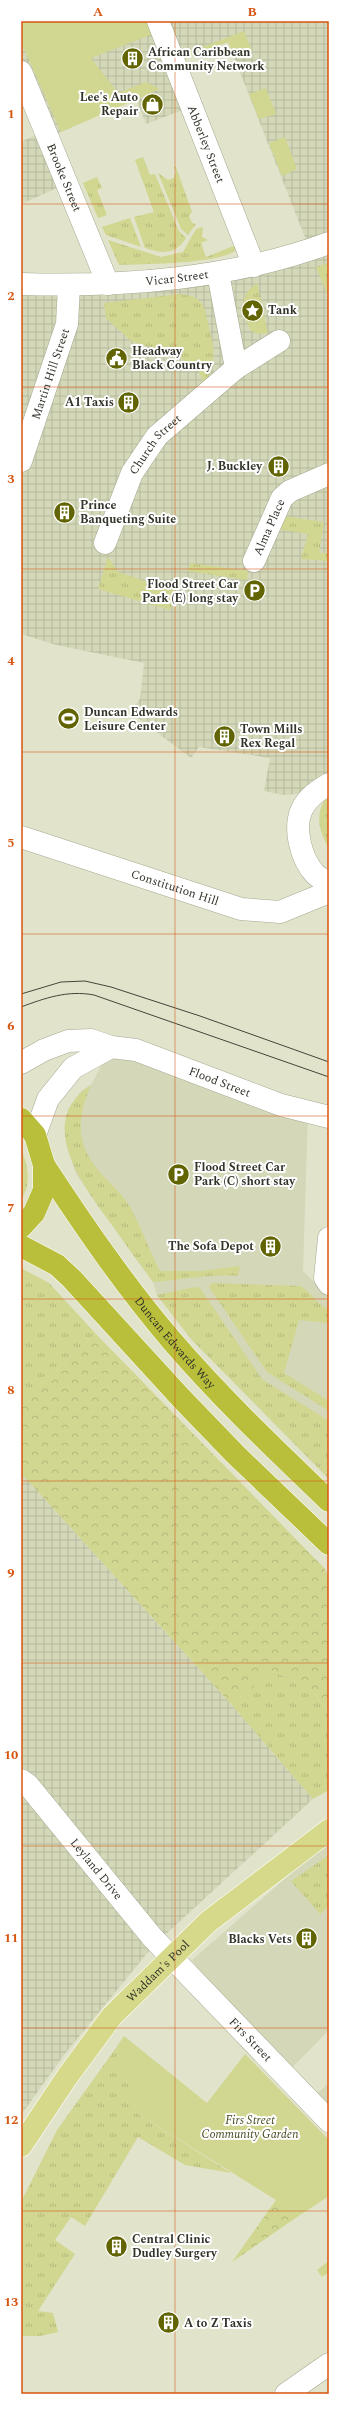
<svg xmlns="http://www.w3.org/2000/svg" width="350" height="2415" font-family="Spectral,serif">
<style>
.built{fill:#d4d8b8}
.industrial{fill:url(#industrial-grid)}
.grass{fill:url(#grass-tufts)}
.forest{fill:url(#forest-crowns)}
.green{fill:#d1d690}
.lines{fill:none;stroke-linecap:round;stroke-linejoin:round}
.minor-casing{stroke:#a6a991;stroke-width:23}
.major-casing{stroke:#fff;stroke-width:23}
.highway-casing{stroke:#fff;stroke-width:23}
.minor{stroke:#fff;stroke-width:22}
.major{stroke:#d5d989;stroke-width:22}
.highway{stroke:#b9bf3b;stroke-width:22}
.tram{stroke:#444539;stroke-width:1}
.grid{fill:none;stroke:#d6550f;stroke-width:1;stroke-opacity:0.55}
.labels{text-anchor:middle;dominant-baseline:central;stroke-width:4;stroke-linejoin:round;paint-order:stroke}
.poi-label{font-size:12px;font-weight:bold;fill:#323329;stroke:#fff;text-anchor:start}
.street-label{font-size:12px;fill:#323329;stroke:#fff}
.park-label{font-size:12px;font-style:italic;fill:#484b22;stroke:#fff}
.neatline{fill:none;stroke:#d6550f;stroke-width:1.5}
.grid-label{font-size:13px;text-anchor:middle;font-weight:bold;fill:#d6550f}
</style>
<defs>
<pattern id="industrial-grid" width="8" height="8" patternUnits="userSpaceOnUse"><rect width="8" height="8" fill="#d4d8b8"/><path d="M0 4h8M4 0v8" fill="none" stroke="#b6ba9e"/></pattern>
<pattern id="grass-tufts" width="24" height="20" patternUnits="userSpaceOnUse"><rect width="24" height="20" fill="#d1d690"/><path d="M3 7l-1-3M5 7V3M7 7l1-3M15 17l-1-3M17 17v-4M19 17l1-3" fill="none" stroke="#b4b87c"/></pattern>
<pattern id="forest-crowns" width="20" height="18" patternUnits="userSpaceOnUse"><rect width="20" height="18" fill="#d1d690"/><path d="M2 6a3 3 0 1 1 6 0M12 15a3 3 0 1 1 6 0" fill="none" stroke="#b4b87c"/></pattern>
</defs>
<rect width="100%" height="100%" fill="#e1e4cb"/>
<path class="built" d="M111 1047 308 1113 303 1271 329 1297V1479L191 1339 157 1295 153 1282 76 1174 66 1142 68 1109 81 1091 91 1085Z
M328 1841 329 2030 285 2075 233 2020 192 1960Z
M329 2083V2121L309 2100Z"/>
<path class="industrial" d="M21 21H329V784L315 793 283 795 264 791 270 758 199 747 191 758 130 712 140 699 144 663 56 645 21 634V284L69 286 310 250 228 42 175 63 183 110 146 124 136 99 49 137 68 183 21 204V142L46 130 21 72Z
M21 1473 231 1704 313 1799 153 1946 64 2055 21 2115Z"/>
<path class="grass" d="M143 157 150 175 155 174 179 231 186 238C175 255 163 254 145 248L134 217 154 212 135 160Z
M174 167H176L192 212 189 216 192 223 196 224 188 235 181 229 158 173 168 180 174 178 176 172Z
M97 177 102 188 97 190 107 215 98 218 83 183Z
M130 218 141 247 106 235 102 227Z
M203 227 202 237 208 240 201 243 206 257 236 245V250C221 264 142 264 119 265L108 240 161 257 183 252 196 229Z
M329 263V298L316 267Z
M257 283 268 333 259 334 251 331C241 312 238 296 257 283Z
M180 294C192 295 201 298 205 310 211 338 221 360 204 385L199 371 181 358 131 341 106 318 104 303Z
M283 516 324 522 319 553H329V561L301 559 308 534 278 529Z
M108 557 118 572 178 592 170 610 98 589Z
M191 563 248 571 247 580 187 571Z
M329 794V848C318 830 314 812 329 794Z
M91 1085C79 1114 74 1138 95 1166 106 1181 121 1191 130 1207 142 1228 149 1251 160 1271H201L240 1266 238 1276C210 1274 182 1280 153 1282 139 1263 125 1244 112 1225 83 1186 34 1122 91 1085Z
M21 1149C28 1165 32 1184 21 1199Z
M21 1268 49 1283 96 1334 41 1383 21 1404Z
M212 1283 301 1286C312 1293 315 1303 329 1310V1323L299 1320 284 1373 329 1401V1411L267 1372 209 1287Z
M195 1287 200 1288 262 1379 329 1421V1479L191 1339 157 1295Z
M268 1669 310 1688 329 1712V1790L313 1799 231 1704 253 1688Z
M329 1855V1906L320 1914 291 1881Z
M116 2048 138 2114 231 2173 185 2165 138 2137 85 2226 71 2217 55 2240 75 2254 38 2311 53 2313 58 2332 40 2336H21V2202L57 2130Z
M329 2261V2272L322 2277 317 2270Z"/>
<path class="forest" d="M96 1334 325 1569 329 1578V1712L310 1688 268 1669 253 1688 231 1704 21 1473V1404L41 1383Z
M276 2200 300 2215 232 2262Z"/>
<path class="green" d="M21 21H148L153 34 91 58 118 93 146 82 160 89 61 132 21 42Z
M244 31 252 51 234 58 228 42 183 60 185 54Z
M266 88 276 114 259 119 249 94Z
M285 137 297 169 282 176 269 143Z
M124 2036 207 2103 245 2054 329 2140V2196L300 2215 138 2114 116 2048Z"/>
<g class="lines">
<defs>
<g id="minor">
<path id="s1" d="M158 21 254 266"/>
<path id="s2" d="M21 72 108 284"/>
<path d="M218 273 236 368"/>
<path id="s3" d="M21 284C125 287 231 279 329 243"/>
<path id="s4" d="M21 461 67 324 69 286"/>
<path id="s5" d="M105 543 132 473 157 436 236 368 279 341"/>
<path id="s6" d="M254 561 282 498 290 491 329 474"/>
<path d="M329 784C319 790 308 797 302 809 293 828 301 860 316 875 319 878 325 880 329 882"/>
<path id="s7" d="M21 837 241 909 280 912 329 892"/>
<path id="s8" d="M21 1063 44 1050 68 1041 91 1040 111 1047 136 1050 281 1105 329 1117"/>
<path d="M35 1135 48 1099 73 1068 111 1047"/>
<path d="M329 1238 325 1278 329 1284"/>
<path id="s9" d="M21 1780 28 1785 152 1937 329 2121"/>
<path d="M286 2394 329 2364"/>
</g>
<g id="major">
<path id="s10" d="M21 2146 67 2077 112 2016 208 1922 329 1830"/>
</g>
<g id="highway">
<path d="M21 1119 35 1135 44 1165V1190L34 1213 21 1227"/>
<path id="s11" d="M44 1165C84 1226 125 1286 172 1341 221 1398 275 1449 329 1501"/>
<path d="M21 1246 57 1265 72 1279 181 1398 235 1454 329 1544"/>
</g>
</defs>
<use href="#minor" class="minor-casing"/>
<use href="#major" class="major-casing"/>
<use href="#highway" class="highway-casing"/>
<use href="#minor" class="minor"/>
<use href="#major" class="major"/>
<use href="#highway" class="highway"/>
<path class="tram" d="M21 994 61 982 85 981 111 987 200 1016 329 1062
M21 1007C45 998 68 990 94 995L329 1077"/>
</g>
<path class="grid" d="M175 21V2394M21 204H329M21 387H329M21 569H329M21 752H329M21 934H329M21 1116H329M21 1299H329M21 1481H329M21 1663H329M21 1846H329M21 2028H329M21 2211H329"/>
<defs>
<symbol id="building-disc" viewBox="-11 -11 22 22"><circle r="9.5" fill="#616400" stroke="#fff"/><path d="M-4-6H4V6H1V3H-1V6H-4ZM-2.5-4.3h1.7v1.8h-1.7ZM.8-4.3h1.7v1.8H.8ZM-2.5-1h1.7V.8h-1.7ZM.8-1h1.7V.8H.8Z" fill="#fff"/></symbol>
<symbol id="shop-disc" viewBox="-11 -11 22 22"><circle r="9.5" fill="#616400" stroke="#fff"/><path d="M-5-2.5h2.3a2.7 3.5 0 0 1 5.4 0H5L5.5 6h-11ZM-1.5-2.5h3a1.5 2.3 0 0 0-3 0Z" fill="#fff"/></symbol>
<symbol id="sight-disc" viewBox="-11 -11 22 22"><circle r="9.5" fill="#616400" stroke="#fff"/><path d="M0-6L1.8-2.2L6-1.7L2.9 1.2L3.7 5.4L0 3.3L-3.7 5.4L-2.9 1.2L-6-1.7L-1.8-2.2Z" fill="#fff"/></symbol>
<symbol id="civic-disc" viewBox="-11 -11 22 22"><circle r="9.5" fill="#616400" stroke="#fff"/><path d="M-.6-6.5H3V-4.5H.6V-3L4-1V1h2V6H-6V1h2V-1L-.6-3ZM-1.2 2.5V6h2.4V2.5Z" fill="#fff"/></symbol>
<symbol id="parking-disc" viewBox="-11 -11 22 22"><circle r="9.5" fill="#616400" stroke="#fff"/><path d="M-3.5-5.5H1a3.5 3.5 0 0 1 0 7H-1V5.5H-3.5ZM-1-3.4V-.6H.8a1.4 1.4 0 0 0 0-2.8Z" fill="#fff"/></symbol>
<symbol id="stadium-disc" viewBox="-11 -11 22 22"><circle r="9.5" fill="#616400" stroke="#fff"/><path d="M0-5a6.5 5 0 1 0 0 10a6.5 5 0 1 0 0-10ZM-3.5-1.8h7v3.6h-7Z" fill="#fff"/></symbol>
</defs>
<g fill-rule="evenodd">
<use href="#building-disc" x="120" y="46" width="25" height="25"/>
<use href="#shop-disc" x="140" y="92" width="25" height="25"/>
<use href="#sight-disc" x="240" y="298" width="25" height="25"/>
<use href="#civic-disc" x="104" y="346" width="25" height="25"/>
<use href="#building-disc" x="116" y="390" width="25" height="25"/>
<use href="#building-disc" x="266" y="454" width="25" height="25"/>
<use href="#building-disc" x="52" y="500" width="25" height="25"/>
<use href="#parking-disc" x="242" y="578" width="25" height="25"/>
<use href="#stadium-disc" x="56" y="706" width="25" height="25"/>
<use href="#building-disc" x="212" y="724" width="25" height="25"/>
<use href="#parking-disc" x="166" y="1162" width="25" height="25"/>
<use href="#building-disc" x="258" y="1234" width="25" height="25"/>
<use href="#building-disc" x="294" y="1926" width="25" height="25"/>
<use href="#building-disc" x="104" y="2234" width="25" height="25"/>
<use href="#building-disc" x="156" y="2310" width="25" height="25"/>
</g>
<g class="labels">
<g class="poi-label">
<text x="148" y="52">African Caribbean<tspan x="148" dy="14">Community Network</tspan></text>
<text x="138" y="97" text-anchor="end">Lee's Auto<tspan x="138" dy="14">Repair</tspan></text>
<text x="268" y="310">Tank</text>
<text x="132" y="351">Headway<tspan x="132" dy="14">Black Country</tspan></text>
<text x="114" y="402" text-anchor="end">A1 Taxis</text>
<text x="262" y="466" text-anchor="end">J. Buckley</text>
<text x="80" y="505">Prince<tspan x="80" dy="14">Banqueting Suite</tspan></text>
<text x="238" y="584" text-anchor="end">Flood Street Car<tspan x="238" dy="14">Park (E) long stay</tspan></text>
<text x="84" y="712">Duncan Edwards<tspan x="84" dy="14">Leisure Center</tspan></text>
<text x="240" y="729">Town Mills<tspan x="240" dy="14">Rex Regal</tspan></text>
<text x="194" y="1167">Flood Street Car<tspan x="194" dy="14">Park (C) short stay</tspan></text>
<text x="254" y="1246" text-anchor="end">The Sofa Depot</text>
<text x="292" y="1939" text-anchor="end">Blacks Vets</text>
<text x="132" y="2239">Central Clinic<tspan x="132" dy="14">Dudley Surgery</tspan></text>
<text x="184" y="2323">A to Z Taxis</text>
</g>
<g class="street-label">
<text stroke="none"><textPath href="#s1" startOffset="132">Abberley Street</textPath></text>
<text stroke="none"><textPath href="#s2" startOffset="114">Brooke Street</textPath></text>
<text stroke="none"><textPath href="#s3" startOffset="156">Vicar Street</textPath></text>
<text stroke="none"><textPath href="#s4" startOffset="92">Martin Hill Street</textPath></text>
<text stroke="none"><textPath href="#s5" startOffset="112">Church Street</textPath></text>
<text stroke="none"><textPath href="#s6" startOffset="37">Alma Place</textPath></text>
<text stroke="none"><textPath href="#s7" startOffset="162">Constitution Hill</textPath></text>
<text stroke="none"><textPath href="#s8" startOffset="211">Flood Street</textPath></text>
<text stroke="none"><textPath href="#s11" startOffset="221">Duncan Edwards Way</textPath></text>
<text stroke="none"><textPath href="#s9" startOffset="117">Leyland Drive</textPath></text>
<text stroke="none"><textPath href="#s10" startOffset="223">Waddam's Pool</textPath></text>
<text stroke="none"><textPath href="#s9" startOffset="347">Firs Street</textPath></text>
</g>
<g class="park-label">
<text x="250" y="2120">Firs Street<tspan x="250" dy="14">Community Garden</tspan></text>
</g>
</g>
<rect width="350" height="2415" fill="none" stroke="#ffffff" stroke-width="44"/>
<rect x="22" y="22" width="306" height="2371" class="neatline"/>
<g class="grid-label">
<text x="98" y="16">A</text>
<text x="252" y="16">B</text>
<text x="11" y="118">1</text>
<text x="11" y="300">2</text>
<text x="11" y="483">3</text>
<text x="11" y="665">4</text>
<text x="11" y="847">5</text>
<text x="11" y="1030">6</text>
<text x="11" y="1212">7</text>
<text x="11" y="1394">8</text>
<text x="11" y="1577">9</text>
<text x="11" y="1759">10</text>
<text x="11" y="1942">11</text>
<text x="11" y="2124">12</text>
<text x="11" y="2306">13</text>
</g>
</svg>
